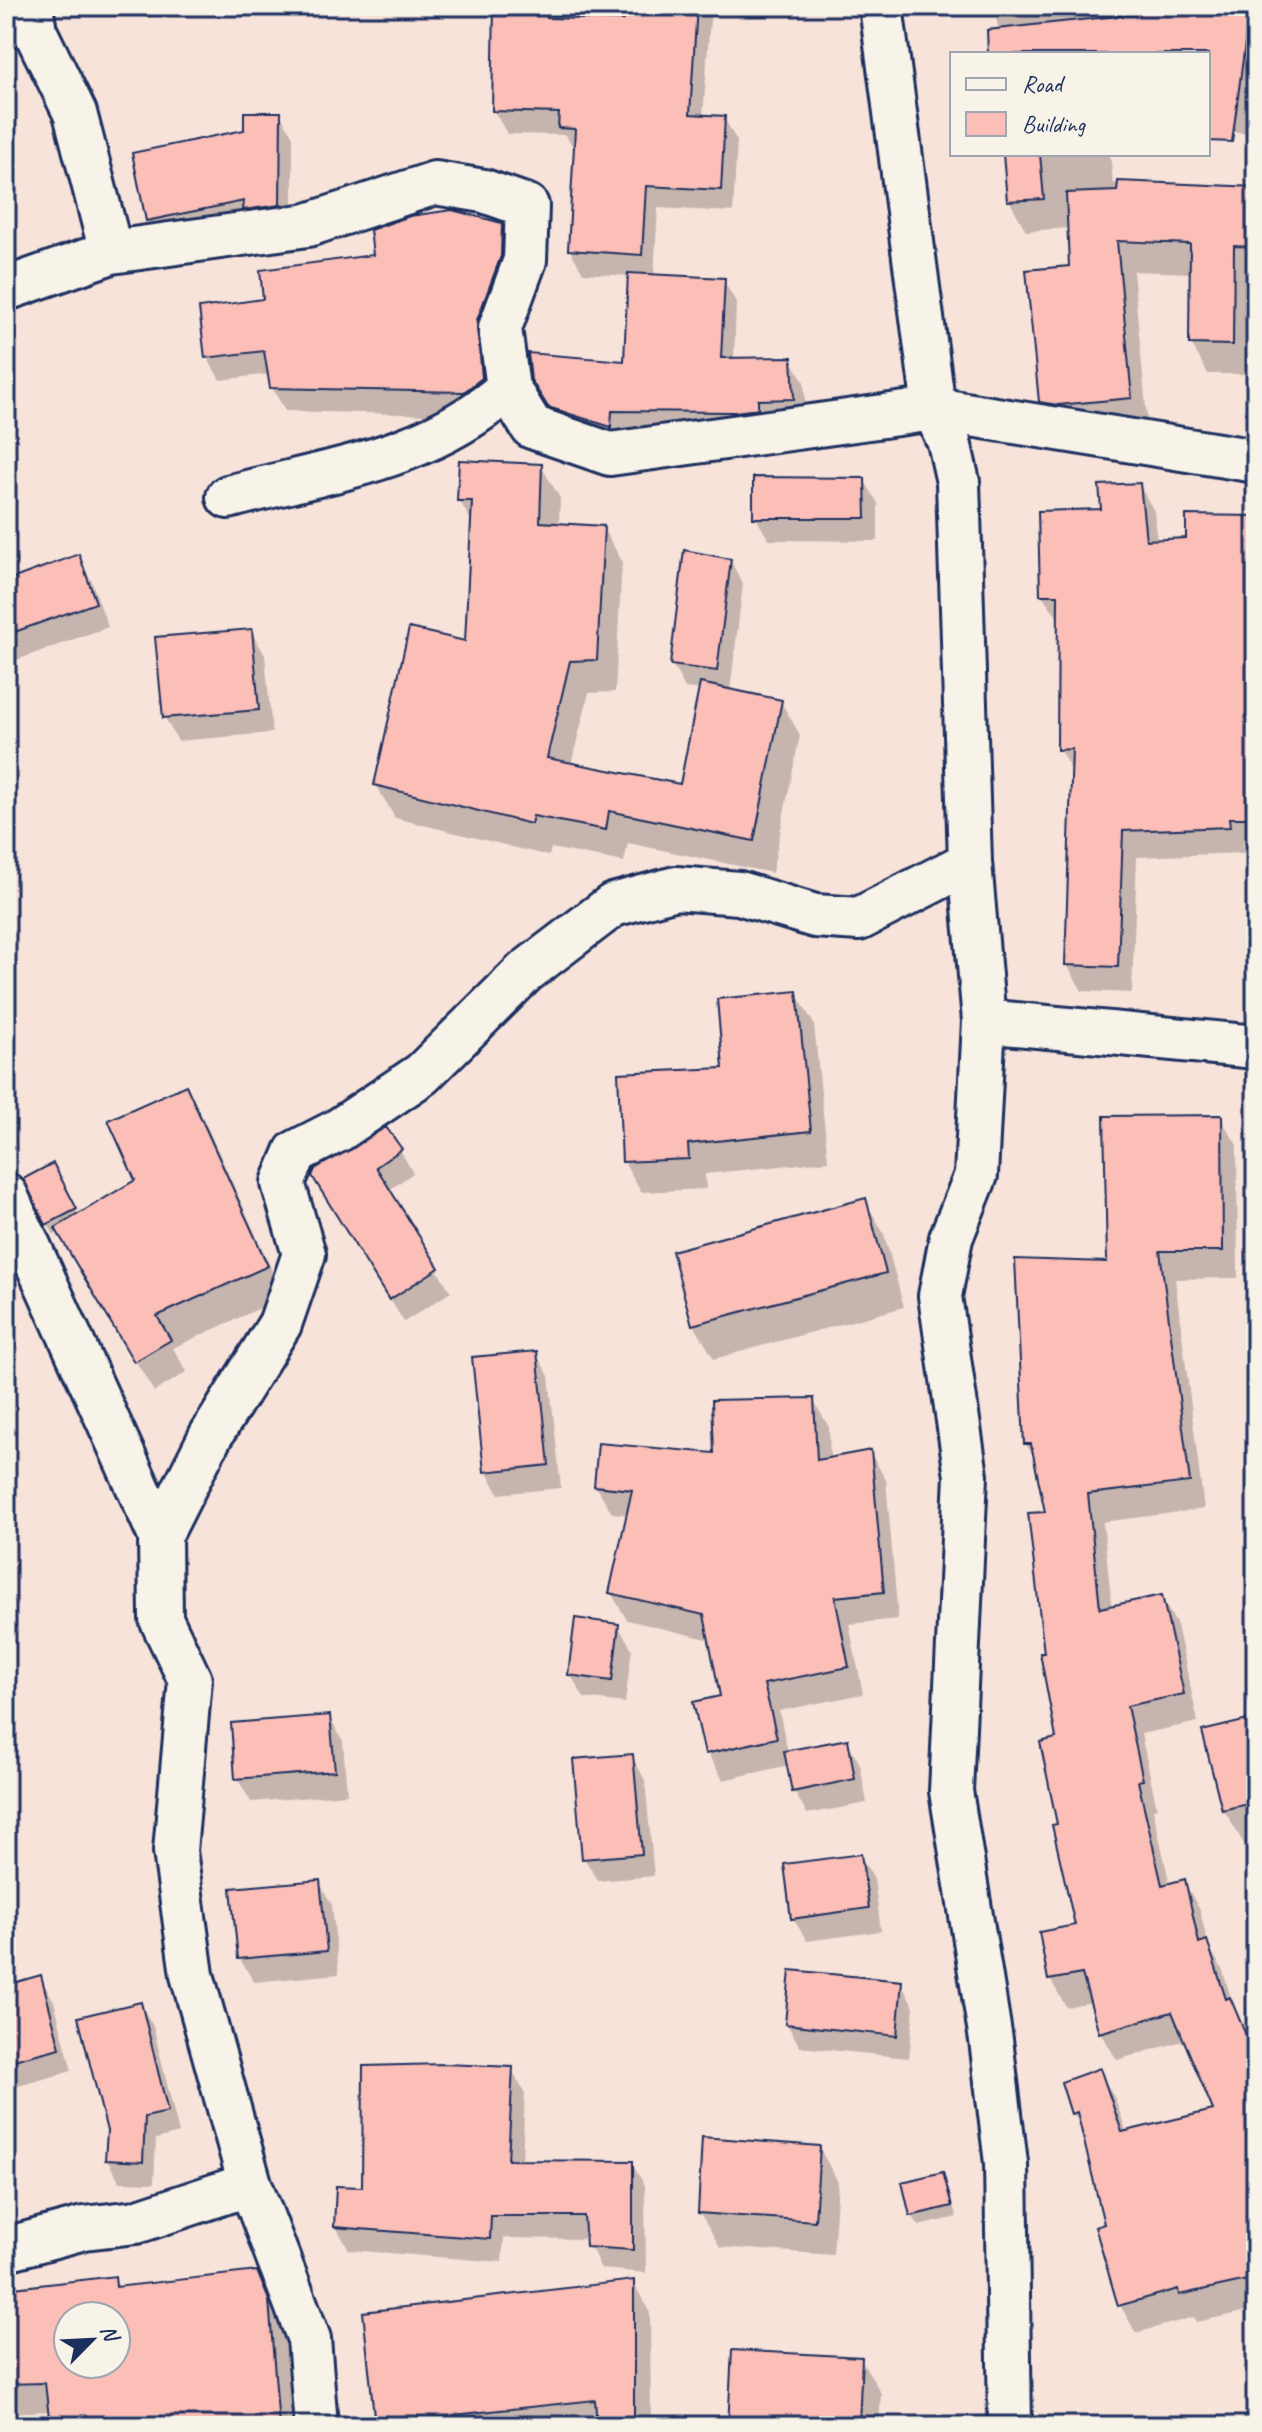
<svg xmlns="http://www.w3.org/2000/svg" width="1262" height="2432" font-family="Caveat,sans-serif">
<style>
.shadow{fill:#0003;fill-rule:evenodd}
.building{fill:#fbbfb8;stroke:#1b2f5e;stroke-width:2;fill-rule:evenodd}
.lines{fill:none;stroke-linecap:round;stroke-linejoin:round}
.minor-casing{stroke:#1b2f5e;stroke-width:48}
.minor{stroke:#f7f3e8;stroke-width:42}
</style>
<rect width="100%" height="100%" fill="#f8e3da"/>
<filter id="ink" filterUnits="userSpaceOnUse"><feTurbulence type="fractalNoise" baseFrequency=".0125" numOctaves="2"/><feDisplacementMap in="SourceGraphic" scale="16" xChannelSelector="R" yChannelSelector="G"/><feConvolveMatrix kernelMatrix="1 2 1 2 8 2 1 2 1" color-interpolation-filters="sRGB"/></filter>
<g filter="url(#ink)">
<path class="shadow" d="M138 6H242L145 18Z
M496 6H711L703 117 724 118 737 141 733 212 658 208 654 276 723 280 736 302 734 360 791 359 804 382 806 421 624 433 563 429 533 379 626 363 630 276 583 273 570 250 576 151 565 135 507 134 494 111Z
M992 6H1230L1256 12V134L1208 129V54H1012L1000 32Z
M280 114 293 137V228L162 244 148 221 134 155 246 132Z
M6 123 17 154 6 158Z
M1005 154H1110L1113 183 1251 189 1256 167V276H1250V357L1256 356V413L1252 374H1208L1191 343 1192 273 1133 271 1148 428 1058 432 1041 401 1071 268 1070 228 1026 231 1009 200Z
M501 225 514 248 494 401 474 416 285 411 272 387 270 374 220 380 207 357 266 301 375 257Z
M541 466 560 498 559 525 603 528 622 561 615 692 589 693 571 765 682 786 701 690 685 688 672 664 730 560 743 584 730 691 781 702 800 735 772 873 628 843 624 862 551 848 549 856 395 818 376 785 467 644 473 524 459 500Z
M864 480 878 503V541L769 540 755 517Z
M1139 485 1154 511 1157 542 1188 540 1256 518V844H1243L1244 853 1137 857 1132 993 1082 991 1067 965 1073 773 1059 749 1060 621 1042 595 1103 511Z
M78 557 91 580 108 627 11 662 6 655V581Z
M251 631 265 655 272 733 178 741 165 718Z
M796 993 814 1024 828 1161 705 1174 706 1189 641 1192 624 1162 726 1070Z
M185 1087 203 1118 284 1297 173 1348 187 1372 154 1392 60 1232 54 1235 48 1224 52 1166 79 1216 137 1181Z
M1220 1117 1237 1145 1238 1278 1175 1279 1204 1509 1103 1522 1112 1608 1161 1597 1177 1625 1198 1722 1141 1734 1157 1808 1153 1809 1170 1885 1184 1882 1200 1910 1208 1945 1223 1971 1234 2008 1256 2053V2309L1197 2322 1194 2317 1136 2333 1120 2305 1107 2226 1084 2132 1073 2113 1099 2071 1115 2099 1127 2133 1216 2111 1186 2040 1117 2060 1100 2032 1092 2002 1066 2007 1050 1979 1078 1927 1060 1825 1058 1740 1046 1654 1047 1513 1037 1462 1026 1444 1109 1264Z
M400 1150 413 1173 388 1191 451 1292 404 1322 328 1199Z
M865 1200 884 1234 904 1307 714 1359 694 1325 674 1252Z
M1256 1329V1483L1244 1330Z
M536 1353 549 1376 561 1488 499 1494 486 1471Z
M813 1400 829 1427 830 1460 870 1452 886 1480 898 1619 849 1624 863 1694 779 1711 788 1752 847 1741 860 1764 867 1803 807 1814 794 1791 789 1765 723 1780 707 1753 722 1698 711 1640 627 1620 611 1593 629 1515 612 1513 596 1486 716 1456Z
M618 1626 632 1649 625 1703 584 1698 570 1674Z
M329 1717 343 1741 347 1794 251 1802 237 1778Z
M1256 1720V1841L1244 1844 1224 1810 1204 1732Z
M632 1756 645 1780 654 1876 598 1881 584 1858Z
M860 1856 874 1879 881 1931 807 1941 793 1918Z
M319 1882 332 1905 339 1974 254 1982 240 1959Z
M40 1978 54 2001 72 2071 11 2088 13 2096 6 2098V1987Z
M901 1983 914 2007 909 2058 800 2047 787 2024Z
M140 2004 153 2026 179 2133 156 2139 154 2183 120 2182 107 2160Z
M511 2069 525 2093 522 2162 632 2163 645 2186 646 2273 601 2269 587 2239 504 2238 502 2262 349 2250 336 2227 364 2190Z
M819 2147 838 2182 833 2255 720 2247 700 2213Z
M942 2174 957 2217 919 2226 912 2215Z
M256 2273 284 2331 292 2426H51L50 2411 6 2413V2279H12L18 2290 114 2278 120 2289ZM68 2316H116V2364H68Z
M633 2282 650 2313 651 2426H377Z
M861 2359 881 2393 879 2426H730Z"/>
<path class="building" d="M494 6H547V18L624 20 625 6H697L690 114 725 116 721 190 646 186 642 255 568 250 575 129 558 128 559 113 492 111Z
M1137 6H1250L1232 142 1208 141V54H988L987 30 1136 14Z
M244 112H281L280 205 243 210 244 201 146 221 132 153 244 130Z
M1003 154H1040L1044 199 1007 201Z
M1118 181 1256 187V247L1234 246 1233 345 1189 344 1190 244 1117 241 1132 398 1058 405 1039 402 1026 270 1069 266 1066 193 1117 191Z
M452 210 502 223 501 256 477 320 482 378 464 392 270 388 264 351 205 358 199 308 263 299 260 270 373 255 370 230 410 216Z
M628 273 725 278 721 358 792 357 794 399 758 400V409L735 412 612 411 611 427 548 407 531 380 528 353 624 361Z
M459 460 542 464 540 522 604 526 597 660 570 661 547 758 680 784 700 683 782 700 754 841 609 811 606 830 533 816 531 824 374 785 409 628 465 641 472 501H457Z
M753 477 865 478 866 518H753Z
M1140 483 1146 540 1186 538V515L1256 516V818H1229L1230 827 1123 831 1118 967 1065 965 1072 749 1057 750 1058 595H1040L1038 511 1101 509 1099 485Z
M684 550 731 559 717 671 670 665Z
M79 554 96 603 6 635V581Z
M252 629 259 710 163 718 155 637Z
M797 991 811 1131 688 1144 689 1159 622 1162 618 1073 723 1068 717 999Z
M186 1085 268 1266 157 1316 171 1340 134 1362 55 1228 135 1180 108 1120Z
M1222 1115 1223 1251H1160L1190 1482 1088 1494 1100 1608 1162 1595 1184 1694 1127 1706 1143 1780 1138 1781 1162 1885 1185 1879 1199 1943 1207 1940 1226 1999 1230 1997 1256 2059V2278L1179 2295 1178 2289 1118 2306 1095 2227 1104 2224 1077 2112 1071 2114 1061 2082 1100 2068 1122 2132 1213 2110 1172 2012 1099 2033 1082 1974 1048 1980 1039 1932 1075 1925 1052 1825 1057 1824 1040 1742 1056 1738 1040 1653H1044L1028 1513 1045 1512 1031 1444H1024L1015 1259 1107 1262 1104 1116Z
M386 1127 402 1149 376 1167 439 1268 389 1300 312 1176 315 1169Z
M53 1163 77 1209 46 1225 23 1179Z
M866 1198 886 1273 692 1325 672 1251Z
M537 1351 549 1465 484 1472 472 1357Z
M814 1398 817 1460 871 1450 884 1592 835 1597 849 1667 764 1684 777 1738 705 1754 693 1702 720 1696 704 1615 609 1593 632 1490 594 1486 598 1443 714 1453 712 1400Z
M575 1618 619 1624 612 1681 568 1675Z
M330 1715 335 1771 235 1779 231 1723Z
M1256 1718V1802L1222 1810 1202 1731Z
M848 1739 855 1779 792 1792 784 1751Z
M633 1754 642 1854 582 1859 573 1759Z
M861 1854 869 1908 791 1919 784 1864Z
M320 1880 327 1951 238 1959 231 1888Z
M790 1970 902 1981 897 2036 785 2024Z
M41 1975 60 2048 6 2062V1985Z
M141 2002 168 2112 145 2117 143 2162 105 2160 107 2131 78 2017Z
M445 2064 513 2067 508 2160 633 2161V2250L586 2247 584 2216H491L490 2239 334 2227 336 2186 362 2187 363 2066Z
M702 2137 820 2146 815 2221 698 2213Z
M943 2172 952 2206 910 2216 902 2182Z
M257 2271 269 2300 279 2426H50L45 2383 6 2384V2289L115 2276 116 2287ZM68 2316H116V2364H68Z
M634 2280V2426H597L595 2400 454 2415 455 2426H375L363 2312Z
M732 2350 862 2357 859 2426H728Z"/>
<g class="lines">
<defs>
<path id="minor" d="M31 6 35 31 75 113 111 252
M881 6 934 409 949 442 958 482 970 862 984 1021 976 1175 951 1238 940 1296 966 1476 951 1791 991 2040 1006 2163 1010 2426
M6 289 111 252 308 225 435 183 484 191 527 206 525 260 500 328 508 388 532 427 610 454 934 409 1256 461
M228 497C328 470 428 460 508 388
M984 1021 1256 1047
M6 1195 160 1536 161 1619 190 1680 175 1851 192 1975 250 2184 309 2339 316 2426
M160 1536 210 1437 280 1324 304 1254 283 1183 296 1152 339 1130 422 1074 525 972 613 905 676 888 739 893 815 916 859 919 970 862
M6 2249 84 2228 136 2222 250 2184"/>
</defs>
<use href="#minor" class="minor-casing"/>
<use href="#minor" class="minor"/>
</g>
</g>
<rect width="1262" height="2432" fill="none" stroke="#f7f3e8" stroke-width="32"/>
<rect x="16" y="16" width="1230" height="2400" fill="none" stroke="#1b2f5e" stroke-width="3" filter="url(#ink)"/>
<rect x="950" y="52" width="260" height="104" fill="#f7f3e8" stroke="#9fa5b1" stroke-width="2"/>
<rect x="966" y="78" width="40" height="12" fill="#f7f3e8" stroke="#9fa5b1" stroke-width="2"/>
<text x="1022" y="92" font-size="24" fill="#1b2f5e">Road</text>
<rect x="966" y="112" width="40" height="24" fill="#fbbfb8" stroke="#9fa5b1" stroke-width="2"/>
<text x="1022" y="132" font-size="24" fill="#1b2f5e">Building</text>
<g transform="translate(92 2340) rotate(66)"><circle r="38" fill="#f7f3e8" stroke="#9fa5b1" stroke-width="2"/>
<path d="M0-6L14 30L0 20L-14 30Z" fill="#1b2f5e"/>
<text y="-12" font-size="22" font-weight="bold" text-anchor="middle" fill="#1b2f5e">N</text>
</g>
</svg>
